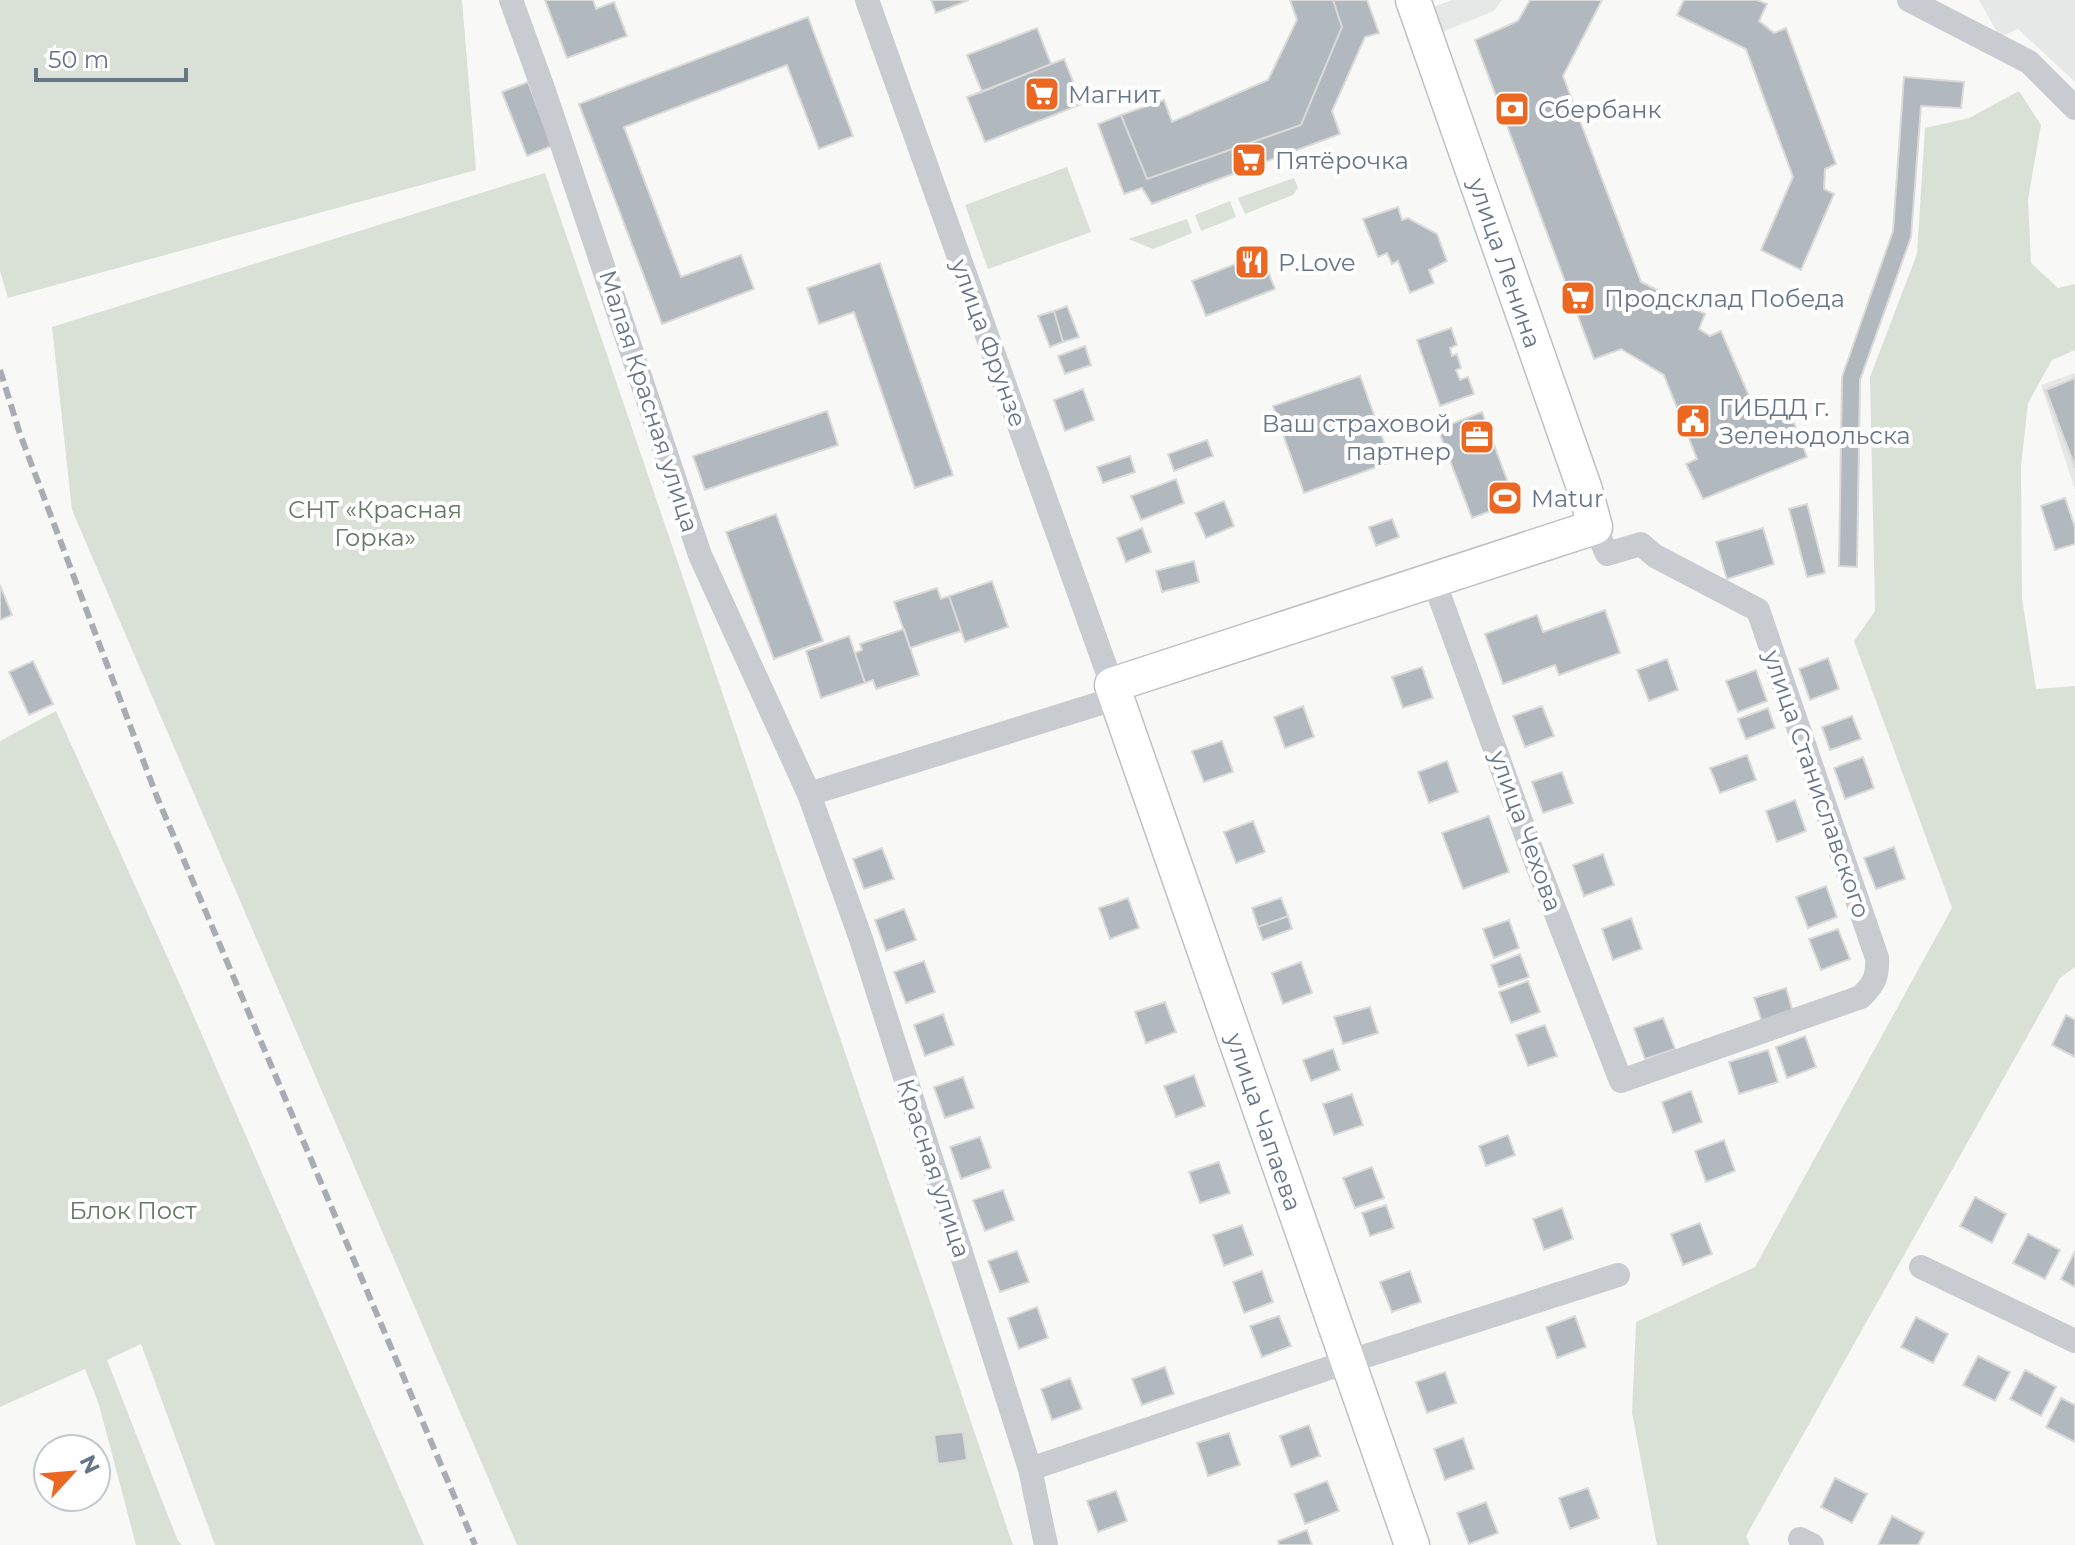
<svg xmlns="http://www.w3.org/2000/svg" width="2075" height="1545" font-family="Montserrat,sans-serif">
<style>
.built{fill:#e6e7e7}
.green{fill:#d9e1d6}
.building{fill:#b1b8be;stroke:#dadad8;stroke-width:2}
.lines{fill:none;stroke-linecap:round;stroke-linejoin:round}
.secondary-casing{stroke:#bdc0c5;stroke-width:37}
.street{stroke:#c8cbcf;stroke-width:24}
.secondary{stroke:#fff;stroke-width:34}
.rail{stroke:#a8adb4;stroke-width:6;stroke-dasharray:12 6;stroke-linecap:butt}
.labels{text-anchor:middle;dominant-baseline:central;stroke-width:8;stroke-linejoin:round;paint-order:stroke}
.poi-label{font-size:24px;fill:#667588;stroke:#fff;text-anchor:start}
.street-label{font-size:24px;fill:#667588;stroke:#fff}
.park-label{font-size:24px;fill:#637a61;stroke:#fff}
</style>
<rect width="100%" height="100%" fill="#f8f8f6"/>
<path class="built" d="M1452 0H1502L1494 11 1442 32 1431 8Z
M1979 0H2075V82L2018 29 2000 37Z
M2075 373V490L2041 385Z"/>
<path class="green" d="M0 0H462L476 170 8 298 0 271Z
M2019 91 2041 125 2028 199 2031 263 2058 288 2075 284V350L2052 360 2028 403 2021 467 2022 598 2036 689 2075 686V967L2060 978 1746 1536 1750 1545H1657L1632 1413 1636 1322 1755 1267 1952 908 1854 641 1875 611 1870 377 1917 254 1925 128 1969 118Z
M1067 167 1091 232 988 269 965 205Z
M545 173 1013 1545H517L72 510 52 327Z
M1294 178 1298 188 1293 195 1245 214 1238 198Z
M1230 201 1236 217 1201 231 1195 215Z
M1187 219 1192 233 1153 249 1128 239Z
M56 711 185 996 424 1545H215L141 1344 107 1360 178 1541 182 1545H136L99 1405 85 1369 0 1407V741Z"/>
<path class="building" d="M545 0H593L596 9 614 2 627 36 567 58Z
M931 0H969L936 13Z
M1290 0H1333L1342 27 1301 125 1147 179 1121 115 1164 100 1172 122 1268 80 1297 20Z
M1333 0H1367L1379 33 1365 37 1332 111 1340 134 1152 204 1142 188 1124 194 1098 124 1121 115 1147 179 1301 125 1342 27Z
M1530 0H1602L1563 76 1641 282 1705 314 1699 329 1710 336 1721 331 1758 417 1787 405 1807 457 1703 499 1686 464 1697 459 1664 375 1621 349 1594 359 1475 40 1518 21Z
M1684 0H1757L1767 4 1759 21 1774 33 1786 28 1836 164 1825 169 1824 189 1834 194 1801 270 1761 250 1793 177 1746 49 1677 15Z
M808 17 853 136 819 149 787 65 624 127 681 277 741 255 754 289 662 324 579 104Z
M1037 28 1051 64 982 92 967 55Z
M1037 28 1051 64 1064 59 1082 104 985 142 967 97 982 92 967 55Z
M1064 59 1082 104 985 142 967 97Z
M1904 77 1964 82 1961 108 1921 106 1911 237 1860 380 1857 567 1839 566 1842 377 1893 231Z
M528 82 552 146 527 156 502 92Z
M1398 207 1402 220 1408 218 1437 234 1447 261 1429 270 1434 283 1410 293 1398 261 1392 264 1387 253 1378 257 1363 219Z
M1261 254 1275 289 1206 316 1192 281Z
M880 263 953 475 915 488 854 312 819 324 807 288Z
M1067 306 1079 337 1063 342 1054 311Z
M1054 311 1063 342 1050 347 1038 316Z
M1451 328 1457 345 1450 348 1452 356 1457 354 1461 368 1456 370 1460 380 1468 377 1474 394 1440 406 1417 340Z
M1085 346 1091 365 1065 374 1058 356Z
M1360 376 1391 462 1304 493 1273 406Z
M2075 378V466L2045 390Z
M2075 378V468L2046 390Z
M1083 389 1094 420 1065 431 1054 400Z
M827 411 838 445 705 490 693 456Z
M1482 412 1515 502 1472 518 1438 429Z
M1207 440 1213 456 1174 471 1168 454Z
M1130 456 1135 472 1103 483 1097 467Z
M1176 479 1184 503 1141 520 1131 496Z
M2065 498 2075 527V544L2055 550 2041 506Z
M1224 501 1234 526 1206 538 1195 513Z
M1807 504 1825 573 1807 577 1789 509Z
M776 514 823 641 774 659 726 532Z
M1392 519 1399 537 1376 546 1369 527Z
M1142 528 1151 552 1126 562 1117 538Z
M1763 528 1774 564 1727 579 1716 542Z
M1194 561 1199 582 1162 592 1156 571Z
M992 581 1008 627 965 642 949 596Z
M0 585 12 615 0 620Z
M937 588 941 599 949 596 961 631 910 648 894 602Z
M1605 610 1620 653 1559 675 1555 665 1503 684 1485 634 1537 615 1543 632Z
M904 629 919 675 876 689 873 680 865 683 855 653 862 650 860 644Z
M849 636 865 683 821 698 806 651Z
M1828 658 1839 689 1810 700 1799 669Z
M1667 659 1678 690 1649 701 1637 670Z
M33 661 53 704 29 715 9 672Z
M1422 667 1433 698 1403 708 1392 677Z
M1756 670 1767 701 1738 712 1726 681Z
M1303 706 1314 737 1285 748 1274 717Z
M1542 706 1554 736 1525 747 1513 716Z
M1768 708 1775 728 1746 739 1738 719Z
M1852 716 1861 739 1830 750 1822 727Z
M1222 741 1233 772 1204 782 1192 751Z
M1747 755 1756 780 1720 793 1710 768Z
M1863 757 1874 788 1845 799 1834 768Z
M1447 761 1458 792 1429 803 1418 772Z
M1562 772 1573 803 1543 813 1532 782Z
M1795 800 1806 831 1777 842 1766 811Z
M1489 816 1509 872 1463 889 1442 833Z
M1253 821 1265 852 1236 863 1224 832Z
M1894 847 1905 879 1876 889 1864 858Z
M882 848 894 879 864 889 853 859Z
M1603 854 1614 885 1584 896 1573 865Z
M1826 886 1837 917 1808 928 1796 897Z
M1128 898 1139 928 1110 939 1099 908Z
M1281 898 1288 916 1258 927 1252 908Z
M904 909 916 940 886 951 875 920Z
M1288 916 1292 929 1263 940 1258 927Z
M1631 918 1642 949 1613 960 1602 929Z
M1509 920 1519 948 1494 958 1483 929Z
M1838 929 1850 959 1821 970 1809 939Z
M1520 954 1529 977 1499 987 1491 965Z
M924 961 935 992 906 1003 894 972Z
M1301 962 1312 993 1283 1004 1272 973Z
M1528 981 1540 1012 1511 1023 1499 992Z
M1786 988 1793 1012 1762 1022 1754 998Z
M1165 1002 1176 1032 1146 1043 1135 1012Z
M1370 1007 1378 1033 1343 1044 1334 1017Z
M943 1014 954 1045 925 1056 914 1025Z
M2066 1015 2075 1020V1057L2052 1045Z
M1663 1018 1675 1049 1645 1059 1634 1028Z
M1545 1025 1557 1056 1528 1066 1516 1035Z
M1805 1036 1816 1067 1787 1078 1776 1047Z
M1333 1049 1340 1070 1311 1081 1303 1060Z
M1768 1050 1778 1082 1739 1094 1729 1062Z
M1194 1075 1205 1106 1176 1117 1164 1086Z
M963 1077 974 1108 945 1118 934 1087Z
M1691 1091 1702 1122 1673 1133 1662 1102Z
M1352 1094 1363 1125 1334 1135 1323 1104Z
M1508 1135 1515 1155 1486 1166 1479 1146Z
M980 1137 991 1168 961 1179 950 1147Z
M1724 1140 1735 1171 1706 1182 1695 1151Z
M1219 1162 1230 1193 1200 1203 1189 1172Z
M1372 1167 1384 1198 1355 1208 1343 1178Z
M1003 1190 1014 1220 985 1231 973 1200Z
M1975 1197 2006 1214 1992 1243 1960 1226Z
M1386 1205 1394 1228 1370 1236 1362 1213Z
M1562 1208 1573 1239 1544 1250 1533 1219Z
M1700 1223 1712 1254 1683 1265 1671 1234Z
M1242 1225 1253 1255 1224 1266 1213 1235Z
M2028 1234 2060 1250 2045 1279 2013 1263Z
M1017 1251 1029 1282 1000 1292 988 1261Z
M2075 1251V1287L2061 1279Z
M1262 1271 1273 1302 1244 1313 1233 1282Z
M1410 1271 1421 1302 1392 1312 1380 1282Z
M1037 1307 1048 1338 1019 1349 1008 1318Z
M1279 1316 1291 1346 1262 1357 1250 1326Z
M1575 1316 1586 1347 1557 1358 1546 1327Z
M1916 1317 1948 1334 1933 1363 1901 1347Z
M1978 1356 2010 1372 1995 1401 1963 1385Z
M1165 1367 1174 1394 1142 1405 1132 1379Z
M2025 1370 2056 1387 2041 1416 2010 1399Z
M1445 1372 1456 1403 1427 1413 1416 1382Z
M1070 1378 1082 1409 1052 1420 1041 1389Z
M2061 1398 2075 1405V1442L2046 1427Z
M1309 1425 1320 1456 1291 1467 1280 1436Z
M963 1432 967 1460 938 1464 934 1435Z
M1229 1433 1240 1465 1208 1476 1197 1443Z
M1463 1438 1474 1469 1445 1480 1434 1449Z
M1835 1478 1867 1494 1852 1523 1821 1507Z
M1327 1481 1339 1511 1305 1524 1294 1494Z
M1588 1488 1599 1518 1570 1529 1559 1498Z
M1116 1491 1127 1521 1098 1532 1087 1501Z
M1486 1502 1498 1533 1469 1544 1457 1513Z
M1892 1516 1924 1533 1918 1545H1878Z
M1307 1530 1312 1545H1279L1278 1541Z"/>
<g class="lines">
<defs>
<path id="secondary" d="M1412 1545 1112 685 1595 527 1585 490 1413 0"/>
</defs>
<use href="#secondary" class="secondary-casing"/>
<path class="street" d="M511 0 544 91 700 555 809 794 861 939 1030 1469 1046 1545
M867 0 1112 685
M1909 0 2029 62 2075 108
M1434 581 1534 857 1621 1081 1861 997C1874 984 1878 977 1877 958L1758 610 1655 556 1641 544 1607 554 1595 527
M809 794 1117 698
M1921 1267 2075 1341
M1030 1469 1347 1362 1618 1275
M1800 1539 1812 1545"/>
<use href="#secondary" class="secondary"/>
<path class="rail" d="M0 370 20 434 157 797 475 1545"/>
</g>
<defs>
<symbol id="supermarket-square" viewBox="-11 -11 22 22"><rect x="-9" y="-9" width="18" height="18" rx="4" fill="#ec6722" stroke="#fff"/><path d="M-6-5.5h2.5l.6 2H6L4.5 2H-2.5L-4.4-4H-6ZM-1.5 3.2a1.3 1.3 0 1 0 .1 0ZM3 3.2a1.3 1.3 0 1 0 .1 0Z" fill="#fff"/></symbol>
<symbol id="bank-square" viewBox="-11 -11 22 22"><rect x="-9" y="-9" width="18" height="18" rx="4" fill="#ec6722" stroke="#fff"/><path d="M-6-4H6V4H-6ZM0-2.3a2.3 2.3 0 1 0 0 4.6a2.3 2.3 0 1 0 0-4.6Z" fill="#fff"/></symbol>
<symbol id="restaurant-square" viewBox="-11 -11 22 22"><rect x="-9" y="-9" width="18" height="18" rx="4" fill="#ec6722" stroke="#fff"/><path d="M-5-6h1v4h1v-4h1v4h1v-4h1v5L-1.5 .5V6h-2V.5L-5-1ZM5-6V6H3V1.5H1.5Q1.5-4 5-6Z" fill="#fff"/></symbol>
<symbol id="civic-square" viewBox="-11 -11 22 22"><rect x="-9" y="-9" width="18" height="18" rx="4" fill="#ec6722" stroke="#fff"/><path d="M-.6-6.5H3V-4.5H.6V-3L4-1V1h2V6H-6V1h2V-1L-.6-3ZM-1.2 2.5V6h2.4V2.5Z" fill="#fff"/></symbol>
<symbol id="office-square" viewBox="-11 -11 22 22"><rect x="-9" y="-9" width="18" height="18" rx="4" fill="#ec6722" stroke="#fff"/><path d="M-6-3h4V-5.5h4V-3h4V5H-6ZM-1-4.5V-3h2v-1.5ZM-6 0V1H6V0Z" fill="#fff"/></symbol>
<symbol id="stadium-square" viewBox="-11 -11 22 22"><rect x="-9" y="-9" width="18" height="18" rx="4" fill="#ec6722" stroke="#fff"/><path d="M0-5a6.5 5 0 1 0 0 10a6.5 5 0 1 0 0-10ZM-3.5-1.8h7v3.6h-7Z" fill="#fff"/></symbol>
</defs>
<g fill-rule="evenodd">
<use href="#supermarket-square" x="1022" y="74" width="40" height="40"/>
<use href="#bank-square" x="1492" y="89" width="40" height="40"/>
<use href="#supermarket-square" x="1229" y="140" width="40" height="40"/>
<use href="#restaurant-square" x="1232" y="242" width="40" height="40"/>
<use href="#supermarket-square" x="1558" y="278" width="40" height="40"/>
<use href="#civic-square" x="1673" y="401" width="40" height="40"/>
<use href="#office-square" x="1457" y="417" width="40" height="40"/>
<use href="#stadium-square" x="1485" y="478" width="40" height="40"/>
</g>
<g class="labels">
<g class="poi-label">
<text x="1068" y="94">Магнит</text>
<text x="1538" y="109">Сбербанк</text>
<text x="1275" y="160">Пятёрочка</text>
<text x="1278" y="262">P.Love</text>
<text x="1604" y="298">Продсклад Победа</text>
<text x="1719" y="407">ГИБДД г.<tspan x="1719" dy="28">Зеленодольска</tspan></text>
<text x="1451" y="423" text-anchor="end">Ваш страховой<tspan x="1451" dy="28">партнер</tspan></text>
<text x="1531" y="498">Matur</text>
</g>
<g class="street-label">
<text transform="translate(1505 263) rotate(71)">улица Ленина</text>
<text transform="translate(989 343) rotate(70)">улица Фрунзе</text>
<text transform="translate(649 401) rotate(72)">Малая Красная улица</text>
<text transform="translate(1817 784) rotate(71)">улица Станиславского</text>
<text transform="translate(1526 831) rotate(70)">улица Чехова</text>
<text transform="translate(1264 1122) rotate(71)">улица Чапаева</text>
<text transform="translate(934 1168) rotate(72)">Красная улица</text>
</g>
<g class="park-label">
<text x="375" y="509">СНТ «Красная<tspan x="375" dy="28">Горка»</tspan></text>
<text x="133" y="1210">Блок Пост</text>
</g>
</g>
<g transform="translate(72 1473) rotate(64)"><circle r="38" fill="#ffffff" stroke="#c2c8cf" stroke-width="2"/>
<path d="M0-6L14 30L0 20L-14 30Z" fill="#ec6722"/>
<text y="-12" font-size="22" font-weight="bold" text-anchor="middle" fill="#667588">N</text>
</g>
<path d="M36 68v12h150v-12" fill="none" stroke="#667588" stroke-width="4"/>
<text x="48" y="68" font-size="24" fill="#667588" stroke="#ffffff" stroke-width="6" paint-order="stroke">50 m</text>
</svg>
